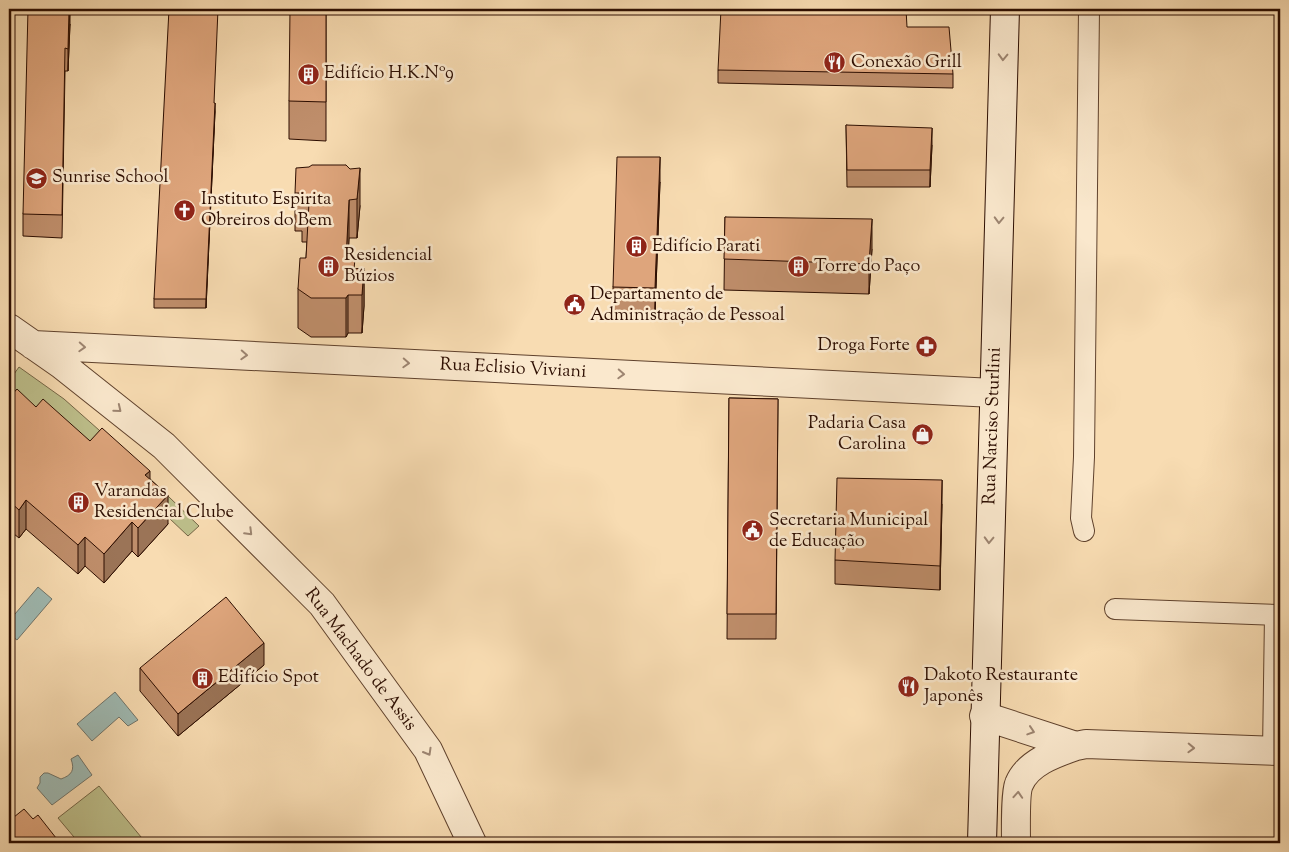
<svg xmlns="http://www.w3.org/2000/svg" width="1289" height="852" font-family="'Sorts Mill Goudy',serif">
<style>
.green{fill:#bec08c;stroke:#756646}
.water{fill:#9fbab3;stroke:#71756b}
.lines{fill:none;stroke-linecap:round;stroke-linejoin:round}
.service-casing{stroke:#5f412c;stroke-width:22}
.minor-casing{stroke:#5f412c;stroke-width:30}
.secondary-casing{stroke:#2c0d00;stroke-width:30}
.service{stroke:#fae8cd;stroke-width:20}
.minor{stroke:#fae8cd;stroke-width:28}
.secondary{stroke:#fae8cd;stroke-width:28}
.wall{fill:#bf8e6b;stroke:#2c0d00}
.shaded-wall{fill:#9b7457;stroke:#2c0d00}
.building{fill:#dea57c;stroke:#2c0d00}
.oneway{stroke:#9d8571}
.labels{text-anchor:middle;dominant-baseline:central;stroke-width:5;stroke-linejoin:round;paint-order:stroke}
.poi-label{font-size:18px;fill:#2c0d00;stroke:#fae8cd;text-anchor:start}
.street-label{font-size:18px;fill:#2c0d00;stroke:#fae8cd}
</style>
<rect width="100%" height="100%" fill="#f8dcb2"/>
<filter id="stains"><feTurbulence type="fractalNoise" baseFrequency=".004" numOctaves="4"/><feColorMatrix values="0 0 0 0 .2 0 0 0 0 .09 0 0 0 0 .02 0 0 0 .5 -.17"/></filter>
<radialGradient id="worn" r=".72"><stop offset=".6" stop-color="#630" stop-opacity="0"/><stop offset="1" stop-color="#630" stop-opacity=".3"/></radialGradient>
<path class="green" d="M19 367 64 399 108 438 199 526 188 536 150 500 83 453 9 387V381Z
M99 786 146 843H79L58 818Z"/>
<path class="water" d="M38 587 52 599 17 640 9 634V621Z
M115 692 138 720 128 726 119 717 92 741 77 724Z
M78 755 92 775 52 805 37 788 40 783V777L44 773H48L61 779C72 775 75 770 71 759Z"/>
<g class="lines">
<defs>
<path id="service" d="M1084 531 1081 518 1084 457 1089 9
M1115 609 1280 615
M1273 751 1275 615"/>
<path id="minor" d="M9 328 62 365 164 446 322 604 428 750 472 843
M33 345 994 393
M984 716 1076 746 1086 744 1280 751
M1016 843C1016 831 1015 793 1019 784 1028 762 1056 753 1076 746"/>
<path id="secondary" d="M982 843 1005 9"/>
</defs>
<use href="#service" class="service-casing"/>
<use href="#minor" class="minor-casing"/>
<use href="#secondary" class="secondary-casing"/>
<use href="#service" class="service"/>
<use href="#minor" class="minor"/>
<use href="#secondary" class="secondary"/>
</g>
<path class="wall" d="M326 9V141L289 139V101Z
M70 24 68 71H65L62 238 23 236V214Z
M907 27 953 74V88L718 83V70Z
M214 103 215 112 206 308H154V299Z
M846 125 932 145 930 187H847Z
M346 165 360 206 357 238H349L348 259 355 269 364 268V306L362 333H348L346 337H311L298 328V289L306 258 307 242H302V231H295V193Z
M660 182 655 313 613 311V287Z
M725 217 872 249 869 294 724 290Z
M9 398 36 407 150 479 168 524 138 557 132 551 104 583 85 566 78 574 26 529 19 538 9 530Z
M729 398 778 399 776 639H727Z
M942 504 940 590 835 584V560Z
M264 665 178 736 140 691V668Z"/>
<path class="shaded-wall" d="M70 9V24L68 71V49Z
M215 103V112L206 308V299Z
M932 128V145L930 187V170Z
M660 157V182L655 313V288Z
M360 168V206L357 238V199Z
M349 200V238L346 298V260Z
M872 219V249L869 294V264Z
M364 268V306L362 333V295Z
M348 295V333L346 337V298Z
M150 471V500L145 475Z
M942 480V504L940 590V566Z
M168 495V524L138 557V528Z
M26 500V529L19 538V510Z
M132 522V551L104 583V554Z
M85 537V566L78 574V545Z
M264 643V665L178 736V714Z"/>
<path class="building" d="M28 9H69L68 49 65 48 62 215 23 214Z
M169 9H218L214 103H215L206 299H154Z
M290 9H326V102L289 101Z
M721 9H906L907 27H949L953 74 718 70Z
M846 125 932 128 930 170H847Z
M617 157H660L655 288 613 287Z
M312 165H346L350 169 360 168 357 199 349 200 346 260 355 259 354 269 364 268 362 295H348L346 298H311L298 289 300 258H306L309 203H302V193H295L296 168 309 167Z
M725 217 872 219 869 264 724 259Z
M17 389 36 407 43 399 90 441 102 428 150 471 145 475 168 495 138 528 132 522 104 554 85 537 78 545 26 500 19 510 9 501V398Z
M729 398 778 399 776 614H727Z
M837 478 942 480 940 566 835 560Z
M226 597 264 643 178 714 140 668Z
M24 809 33 819 38 815 60 843H9V821Z"/>
<defs><path id="oneway-chevron" d="M-2-3.5L2.5 0L-2 3.5" fill="none" stroke-width="1.6" stroke-linecap="round" stroke-linejoin="round" transform="scale(1.25)"/></defs>
<g class="oneway">
<use href="#oneway-chevron" transform="translate(1003 57) rotate(92)"/>
<use href="#oneway-chevron" transform="translate(999 220) rotate(92)"/>
<use href="#oneway-chevron" transform="translate(82 347) rotate(3)"/>
<use href="#oneway-chevron" transform="translate(244 355) rotate(3)"/>
<use href="#oneway-chevron" transform="translate(406 363) rotate(3)"/>
<use href="#oneway-chevron" transform="translate(621 374) rotate(3)"/>
<use href="#oneway-chevron" transform="translate(118 409) rotate(39)"/>
<use href="#oneway-chevron" transform="translate(249 532) rotate(45)"/>
<use href="#oneway-chevron" transform="translate(989 540) rotate(92)"/>
<use href="#oneway-chevron" transform="translate(1031 731) rotate(18)"/>
<use href="#oneway-chevron" transform="translate(1191 748) rotate(2)"/>
<use href="#oneway-chevron" transform="translate(428 752) rotate(60)"/>
<use href="#oneway-chevron" transform="translate(1018 795) rotate(-86)"/>
</g>
<defs>
<symbol id="restaurant-disc" viewBox="-11 -11 22 22"><circle r="9.5" fill="#8f2418" stroke="#fae8cd"/><path d="M-5-6h1v4h1v-4h1v4h1v-4h1v5L-1.5 .5V6h-2V.5L-5-1ZM5-6V6H3V1.5H1.5Q1.5-4 5-6Z" fill="#fff"/></symbol>
<symbol id="building-disc" viewBox="-11 -11 22 22"><circle r="9.5" fill="#8f2418" stroke="#fae8cd"/><path d="M-4-6H4V6H1V3H-1V6H-4ZM-2.5-4.3h1.7v1.8h-1.7ZM.8-4.3h1.7v1.8H.8ZM-2.5-1h1.7V.8h-1.7ZM.8-1h1.7V.8H.8Z" fill="#fff"/></symbol>
<symbol id="school-disc" viewBox="-11 -11 22 22"><circle r="9.5" fill="#8f2418" stroke="#fae8cd"/><path d="M0-5L7-2L0 1L-7-2ZM-4 1L0 2.5L4 1V4Q0 6-4 4Z" fill="#fff"/></symbol>
<symbol id="church-disc" viewBox="-11 -11 22 22"><circle r="9.5" fill="#8f2418" stroke="#fae8cd"/><path d="M-1.2-6h2.4v3.5h3.3v2.4h-3.3V6h-2.4V-.1h-3.3v-2.4h3.3Z" fill="#fff"/></symbol>
<symbol id="civic-disc" viewBox="-11 -11 22 22"><circle r="9.5" fill="#8f2418" stroke="#fae8cd"/><path d="M-.6-6.5H3V-4.5H.6V-3L4-1V1h2V6H-6V1h2V-1L-.6-3ZM-1.2 2.5V6h2.4V2.5Z" fill="#fff"/></symbol>
<symbol id="pharmacy-disc" viewBox="-11 -11 22 22"><circle r="9.5" fill="#8f2418" stroke="#fae8cd"/><path d="M-2-6h4v4h4v4h-4v4h-4v-4h-4v-4h4Z" fill="#fff"/></symbol>
<symbol id="shop-disc" viewBox="-11 -11 22 22"><circle r="9.5" fill="#8f2418" stroke="#fae8cd"/><path d="M-5-2.5h2.3a2.7 3.5 0 0 1 5.4 0H5L5.5 6h-11ZM-1.5-2.5h3a1.5 2.3 0 0 0-3 0Z" fill="#fff"/></symbol>
</defs>
<g fill-rule="evenodd">
<use href="#restaurant-disc" x="822" y="50" width="25" height="25"/>
<use href="#building-disc" x="296" y="62" width="25" height="25"/>
<use href="#school-disc" x="24" y="166" width="25" height="25"/>
<use href="#church-disc" x="172" y="198" width="25" height="25"/>
<use href="#building-disc" x="624" y="234" width="25" height="25"/>
<use href="#building-disc" x="316" y="254" width="25" height="25"/>
<use href="#building-disc" x="786" y="254" width="25" height="25"/>
<use href="#civic-disc" x="562" y="292" width="25" height="25"/>
<use href="#pharmacy-disc" x="914" y="334" width="25" height="25"/>
<use href="#shop-disc" x="910" y="422" width="25" height="25"/>
<use href="#building-disc" x="66" y="490" width="25" height="25"/>
<use href="#civic-disc" x="740" y="518" width="25" height="25"/>
<use href="#building-disc" x="190" y="666" width="25" height="25"/>
<use href="#restaurant-disc" x="896" y="674" width="25" height="25"/>
</g>
<g class="labels">
<g class="poi-label">
<text x="851" y="63">Conexão Grill</text>
<text x="324" y="74">Edifício H.K.Nº9</text>
<text x="52" y="178">Sunrise School</text>
<text x="201" y="200">Instituto Espirita<tspan x="201" dy="21">Obreiros do Bem</tspan></text>
<text x="652" y="247">Edifício Parati</text>
<text x="344" y="256">Residencial<tspan x="344" dy="21">Búzios</tspan></text>
<text x="814" y="267">Torre do Paço</text>
<text x="590" y="295">Departamento de<tspan x="590" dy="21">Administração de Pessoal</tspan></text>
<text x="910" y="346" text-anchor="end">Droga Forte</text>
<text x="906" y="424" text-anchor="end">Padaria Casa<tspan x="906" dy="21">Carolina</tspan></text>
<text x="94" y="492">Varandas<tspan x="94" dy="21">Residencial Clube</tspan></text>
<text x="769" y="521">Secretaria Municipal<tspan x="769" dy="21">de Educação</tspan></text>
<text x="924" y="676">Dakoto Restaurante<tspan x="924" dy="21">Japonês</tspan></text>
<text x="218" y="678">Edifício Spot</text>
</g>
<g class="street-label">
<text transform="translate(513 369) rotate(3)">Rua Eclisio Viviani</text>
<text transform="translate(993 426) rotate(-88)">Rua Narciso Sturlini</text>
<text transform="translate(360 660) rotate(53)">Rua Machado de Assis</text>
</g>
</g>
<rect width="1289" height="852" fill="none" stroke="#f8dcb2" stroke-width="30"/>
<rect x="10" y="10" width="1269" height="832" fill="none" stroke="#2c0d00" stroke-width="2.5"/>
<rect x="15" y="15" width="1259" height="822" fill="none" stroke="#2c0d00"/>
<rect width="100%" height="100%" filter="url(#stains)"/>
<rect width="100%" height="100%" fill="url(#worn)"/>
</svg>
